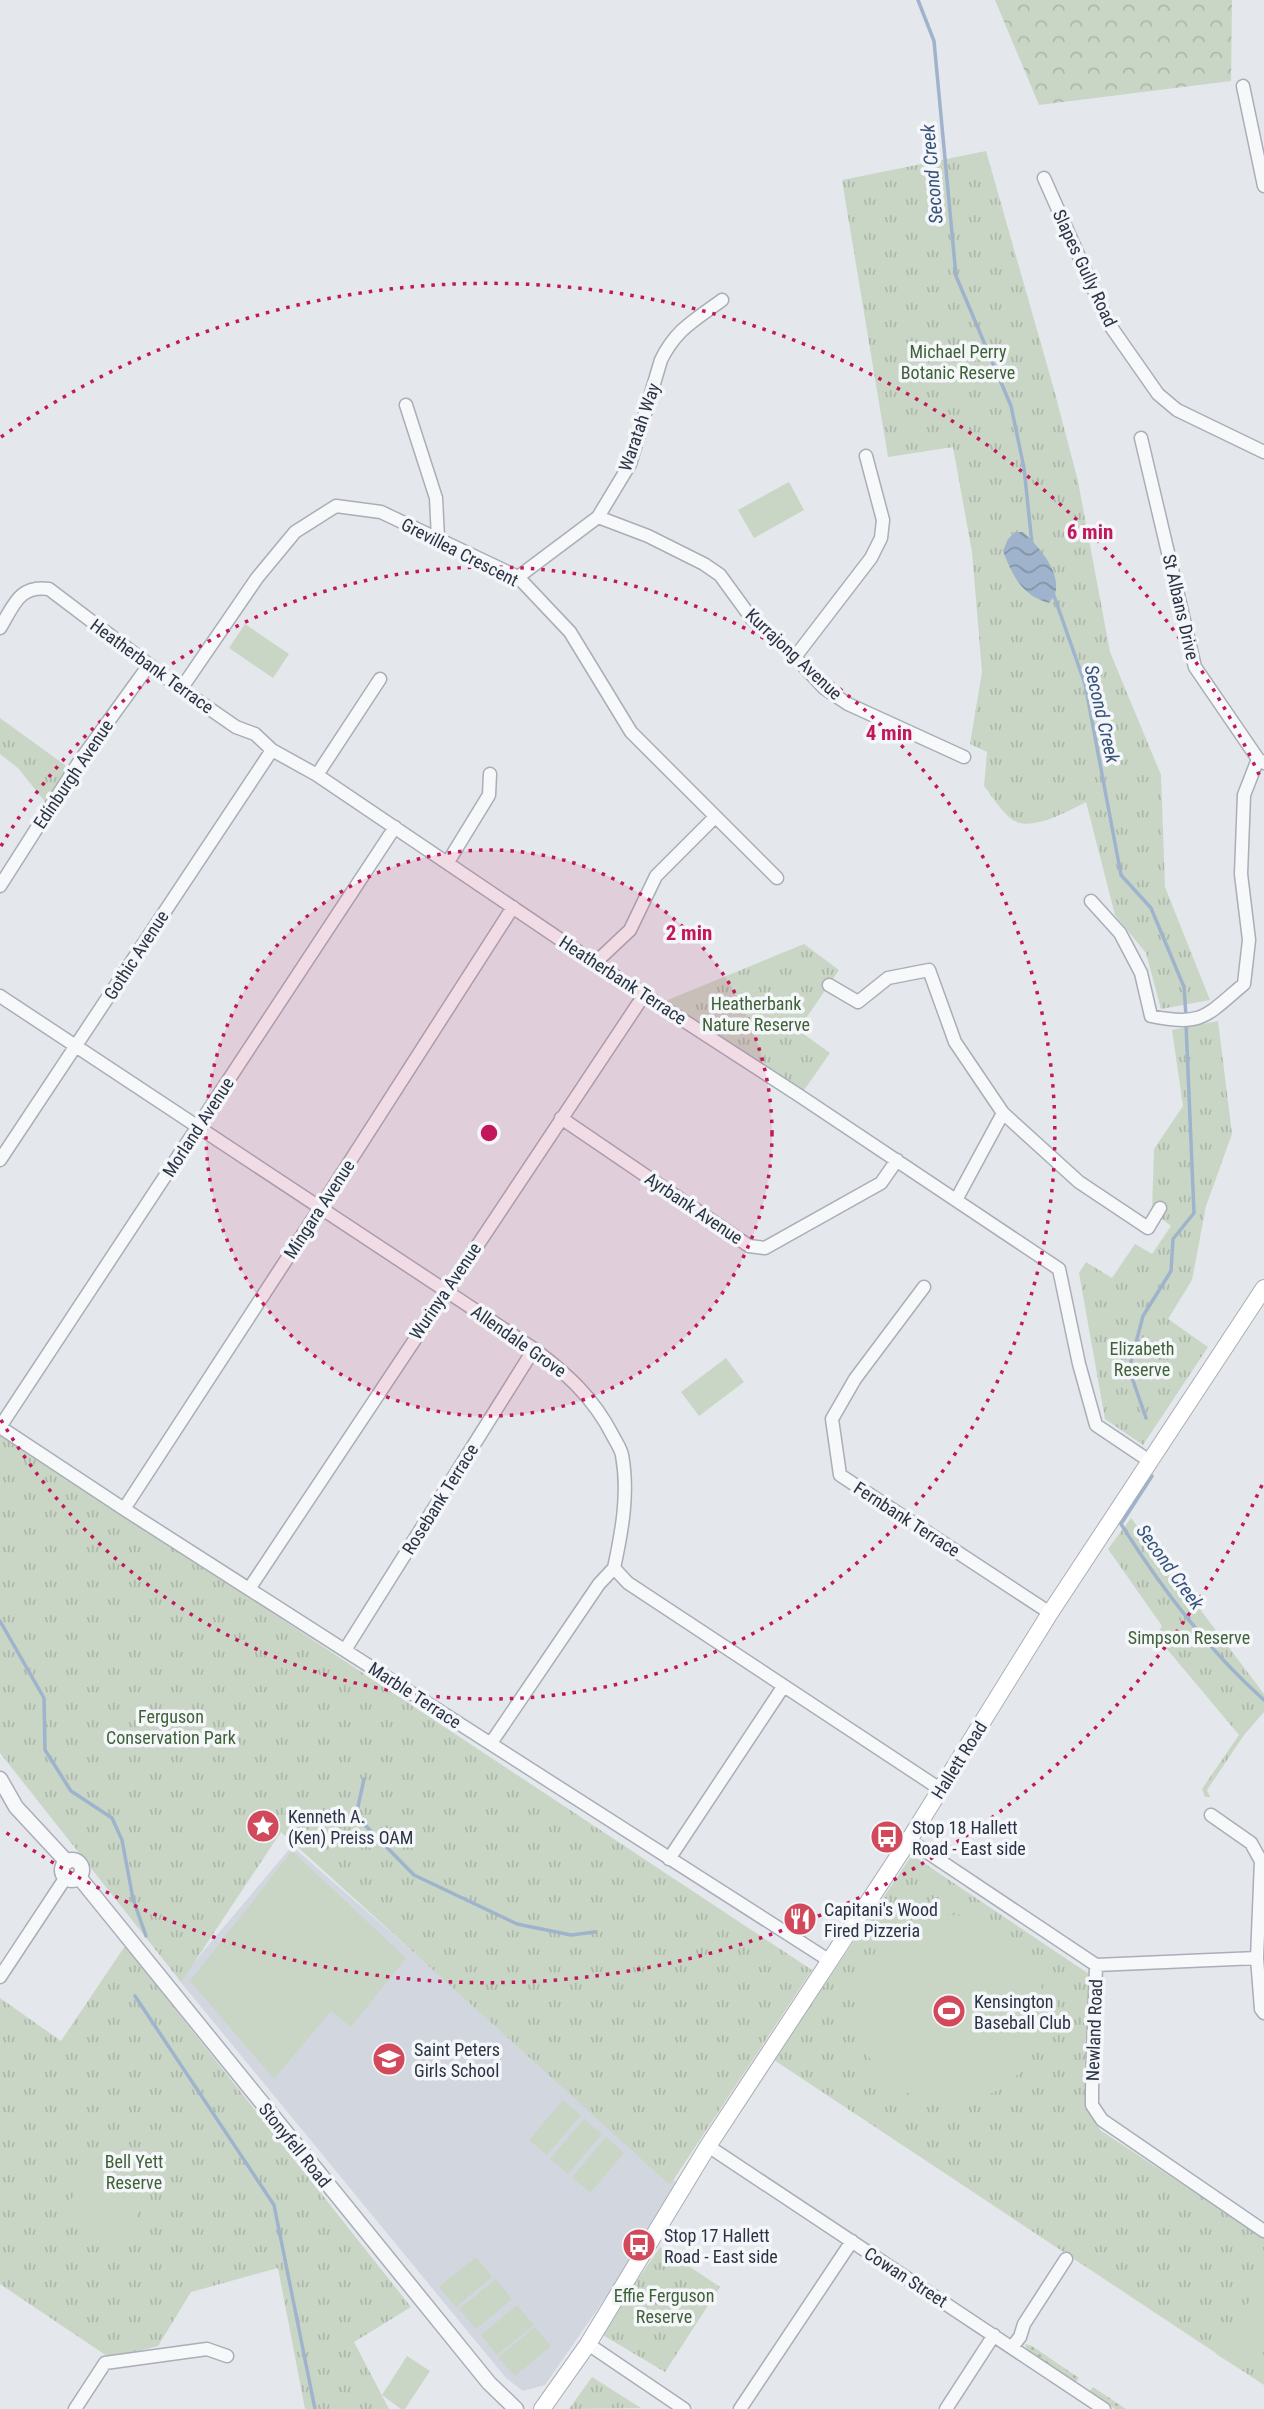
<svg xmlns="http://www.w3.org/2000/svg" width="1264" height="2409" font-family="'Roboto Condensed',sans-serif">
<style>
.built{fill:#d2d6de}
.grass{fill:url(#grass-dots)}
.forest{fill:url(#forest-crowns)}
.park{fill:url(#park-tufts)}
.pitch{fill:#c9d6c5}
.water{fill:url(#water-waves)}
.lines{fill:none;stroke-linecap:round;stroke-linejoin:round}
.stream{stroke:#9fb4cc;stroke-width:3.5}
.minor-casing{stroke:#a9aeb7;stroke-width:15}
.tertiary-casing{stroke:#a9aeb7;stroke-width:17}
.secondary-casing{stroke:#a9aeb7;stroke-width:18}
.minor{stroke:#f7f8fa;stroke-width:12}
.tertiary{stroke:#f7f8fa;stroke-width:14}
.secondary{stroke:#fff;stroke-width:16}
.ring{fill:none;stroke:#c2185b;stroke-width:3.5;stroke-dasharray:3.5 7}
.labels{text-anchor:middle;dominant-baseline:central;stroke-width:7;stroke-linejoin:round;paint-order:stroke}
.street-label{font-size:18px;fill:#2b3445;stroke:#f4f6f9}
.park-label{font-size:18px;fill:#3f6138;stroke:#f4f6f9}
.poi-label{font-size:18px;fill:#2b3445;stroke:#f4f6f9;text-anchor:start}
.water-label{font-size:19px;font-style:italic;fill:#34527a;stroke:#f4f6f9}
.centre{fill:#c2185b;stroke:#f4f6f9;stroke-width:3.5}
.ring-label{font-size:21px;text-anchor:middle;font-weight:bold;fill:#c2185b;stroke:#f4f6f9;stroke-width:7;stroke-linejoin:round;paint-order:stroke}
</style>
<defs>
<pattern id="grass-dots" width="8" height="8" patternUnits="userSpaceOnUse" patternTransform="scale(1.75)"><rect width="8" height="8" fill="#c9d6c5"/><path d="M2 2h.1M6 6h.1" fill="none" stroke="#adb8ab" stroke-width="1.8" stroke-linecap="round"/></pattern>
<pattern id="forest-crowns" width="20" height="18" patternUnits="userSpaceOnUse" patternTransform="scale(1.75)"><rect width="20" height="18" fill="#c9d6c5"/><path d="M2 6a3 3 0 1 1 6 0M12 15a3 3 0 1 1 6 0" fill="none" stroke="#adb8ab"/></pattern>
<pattern id="park-tufts" width="24" height="20" patternUnits="userSpaceOnUse" patternTransform="scale(1.75)"><rect width="24" height="20" fill="#c9d6c5"/><path d="M3 7l-1-3M5 7V3M7 7l1-3M15 17l-1-3M17 17v-4M19 17l1-3" fill="none" stroke="#adb8ab"/></pattern>
<pattern id="water-waves" width="16" height="10" patternUnits="userSpaceOnUse" patternTransform="scale(1.75)"><rect width="16" height="10" fill="#9fb4cc"/><path d="M0 5q4-4 8 0t8 0" fill="none" stroke="#8293a7"/></pattern>
</defs>
<rect width="100%" height="100%" fill="#e4e7ec"/>
<path class="built" d="M292 1846 682 2187 545 2385 523 2391 506 2378 179 1980Z"/>
<path class="grass" d="M1025 2344 1032 2346 1079 2378 1075 2383 1027 2350Z
M1093 2387 1126 2409H1115L1089 2392Z"/>
<path class="forest" d="M995 0H1232L1231 81 1039 105Z"/>
<path class="park" d="M986 151 1053 386 1078 481 1110 652 1161 775 1165 887 1210 1000 1161 1009 1146 953 1115 915 1086 802C1066 812 1027 835 1009 817 999 808 992 796 984 786L987 752 970 744 982 672 972 552 953 447 888 457 842 180Z
M0 718 69 768 46 803 18 768 0 754Z
M804 944 839 970 798 1030 830 1053 800 1096 658 1004Z
M1218 1021 1232 1134 1206 1206 1192 1280 1168 1319 1208 1347 1143 1445 1105 1419 1079 1273 1086 1262 1112 1278 1135 1244 1152 1254 1171 1226 1152 1211 1154 1149 1183 1106 1172 1030Z
M0 1433 812 1970 670 2185 281 1832 181 1982 0 1753Z
M1131 1518 1264 1694V1712L1244 1735 1207 1790 1210 1797H1205L1202 1789 1239 1735 1156 1636 1162 1626 1108 1549Z
M912 1855 1092 1976 1085 2096 1100 2130 1264 2238V2385L774 2060Z
M125 1946 411 2307 354 2342 389 2409H305L278 2268 191 2292 158 2346 110 2358 0 2284V1998L61 2041Z
M660 2247 720 2287 665 2372 601 2334Z
M592 2377 641 2408 569 2409Z"/>
<path class="pitch" d="M789 482 804 510 754 538 738 510Z
M245 624 289 654 273 678 229 648Z
M726 1358 744 1382 699 1416 681 1392Z
M292 1851 406 1958 351 2027 331 2011 274 2079 190 1981Z
M856 2009a94 94 0 1 1 188 0a94 94 0 1 1-188 0Z
M563 2100 581 2115 547 2155 529 2140Z
M584 2119 602 2134 568 2174 550 2159Z
M606 2137 624 2153 590 2193 572 2177Z
M95 2163 148 2198 115 2248 62 2213Z
M476 2257 492 2277 456 2307 439 2287Z
M1264 2278V2332L1240 2369 1216 2354Z
M496 2279 512 2299 476 2329 459 2309Z
M517 2305 534 2325 497 2355 481 2335Z
M535 2327 551 2346 515 2376 498 2357Z
M407 2356 430 2371 405 2409H401L382 2395Z"/>
<path class="water" d="M1015 532H1023C1037 545 1062 571 1055 594 1054 597 1051 600 1049 603 1022 596 1012 575 1003 551L1008 539Z"/>
<g class="lines">
<path class="stream" d="M918 0 934 41 956 276 1011 406 1024 468 1032 544
M1053 593 1085 684 1121 875 1151 908 1184 987 1186 1016
M1146 1418 1129 1369 1143 1316 1171 1271 1173 1239 1194 1213 1186 1024
M1152 1476 1121 1524C1160 1586 1209 1651 1264 1700
M0 1621 44 1698 45 1750 71 1791 112 1818 122 1840 133 1899 146 1936
M364 1779 356 1816 414 1875 517 1924 571 1935 595 1932
M135 1996 274 2205 315 2409"/>
<defs>
<path id="minor" d="M1243 86 1264 186
M1044 178 1109 324 1158 394 1177 410 1264 452
M406 405 436 498 438 538
M1141 438 1195 667 1258 759
M598 517 648 536 704 564 720 575 752 619 795 657 824 688 848 704 964 757
M518 577 598 517 630 464 661 360C676 329 695 320 722 300
M0 628C14 605 19 585 49 589L181 689 236 727 255 734 272 750 317 775 595 963 800 1096 1059 1269 1079 1364 1096 1425 1151 1462
M795 657 871 558 881 538 883 520 866 456
M181 689 257 578 295 532 336 506 381 512 518 577 570 632 631 732 777 878
M317 775 380 679
M448 862 489 795 490 774
M0 886 79 762 149 665
M1091 901 1120 933 1141 973 1151 1016C1202 1027 1206 1016 1244 984L1249 940 1241 874 1244 795 1258 759 1264 763
M595 963 630 930 656 876 715 817
M829 985 858 1002 888 978 929 970 955 1042 1003 1113 1079 1182 1148 1228 1160 1208
M0 996 534 1349C568 1375 593 1397 613 1436 616 1442 621 1449 622 1455 629 1493 622 1531 614 1568L628 1583 940 1789
M561 1118 749 1246 765 1248 881 1183 897 1160
M0 1160 272 750
M956 1200 1003 1113
M924 1287 855 1379 832 1419 840 1475 1050 1613
M0 1427 124 1509 830 1961
M0 1427 395 827
M124 1509 320 1208 513 907
M249 1589 644 995
M345 1650 534 1349
M491 1743 599 1584 614 1568
M1211 1815 1251 1843 1261 1861 1257 1958 1261 2009 1264 2013
M909 1840 1096 1965 1092 2090V2105L1102 2120 1264 2231
M669 1859 783 1687
M1096 1965 1257 1958
M0 1977 66 1877
M708 2146 1104 2409
M588 2344 684 2409
M1012 2347 1020 2337 1024 2324 1066 2259
M75 2409 105 2363 207 2349 227 2356
M740 2409 852 2241
M946 2409 994 2335"/>
<path id="tertiary" d="M0 1779 16 1807 67 1862
M62 1870a10 10 0 1 1 20 0a10 10 0 1 1-20 0Z
M79 1877 489 2383 516 2409"/>
<path id="secondary" d="M542 2409 588 2344 708 2146 909 1840 1050 1613 1264 1288"/>
</defs>
<use href="#minor" class="minor-casing"/>
<use href="#tertiary" class="tertiary-casing"/>
<use href="#secondary" class="secondary-casing"/>
<use href="#minor" class="minor"/>
<use href="#tertiary" class="tertiary"/>
<use href="#secondary" class="secondary"/>
</g>
<circle cx="489" cy="1133" r="283" fill="#c2185b" fill-opacity=".12"/>
<g class="ring">
<circle cx="489" cy="1133" r="283"/>
<path d="M1 846A566 566 0 1 1 1 1420"/>
<path d="M1262 1485A850 850 0 0 1 1 1829M1 437A850 850 0 0 1 1262 781"/>
</g>
<defs>
<symbol id="sight-disc" viewBox="-11 -11 22 22"><circle r="9.5" fill="#d1495b" stroke="#f4f6f9"/><path d="M0-6L1.8-2.2L6-1.7L2.9 1.2L3.7 5.4L0 3.3L-3.7 5.4L-2.9 1.2L-6-1.7L-1.8-2.2Z" fill="#fff"/></symbol>
<symbol id="bus-disc" viewBox="-11 -11 22 22"><circle r="9.5" fill="#d1495b" stroke="#f4f6f9"/><path d="M-5-6H5V4H4V6H2V4H-2V6H-4V4H-5ZM-3.5-4V0h7V-4ZM-3.5 1.2v1.5H-2V1.2ZM2 1.2v1.5H3.5V1.2Z" fill="#fff"/></symbol>
<symbol id="restaurant-disc" viewBox="-11 -11 22 22"><circle r="9.5" fill="#d1495b" stroke="#f4f6f9"/><path d="M-5-6h1v4h1v-4h1v4h1v-4h1v5L-1.5 .5V6h-2V.5L-5-1ZM5-6V6H3V1.5H1.5Q1.5-4 5-6Z" fill="#fff"/></symbol>
<symbol id="stadium-disc" viewBox="-11 -11 22 22"><circle r="9.5" fill="#d1495b" stroke="#f4f6f9"/><path d="M0-5a6.5 5 0 1 0 0 10a6.5 5 0 1 0 0-10ZM-3.5-1.8h7v3.6h-7Z" fill="#fff"/></symbol>
<symbol id="school-disc" viewBox="-11 -11 22 22"><circle r="9.5" fill="#d1495b" stroke="#f4f6f9"/><path d="M0-5L7-2L0 1L-7-2ZM-4 1L0 2.5L4 1V4Q0 6-4 4Z" fill="#fff"/></symbol>
</defs>
<g fill-rule="evenodd">
<use href="#sight-disc" x="244" y="1807" width="38" height="38"/>
<use href="#bus-disc" x="868" y="1818" width="38" height="38"/>
<use href="#restaurant-disc" x="781" y="1900" width="38" height="38"/>
<use href="#stadium-disc" x="930" y="1992" width="38" height="38"/>
<use href="#school-disc" x="370" y="2040" width="38" height="38"/>
<use href="#bus-disc" x="620" y="2226" width="38" height="38"/>
</g>
<g class="labels">
<g class="street-label">
<text transform="translate(1085 268) rotate(65)">Slapes Gully Road</text>
<text transform="translate(639 427) rotate(-71)">Waratah Way</text>
<text transform="translate(460 552) rotate(27)">Grevillea Crescent</text>
<text transform="translate(1181 607) rotate(77)">St Albans Drive</text>
<text transform="translate(794 654) rotate(43)">Kurrajong Avenue</text>
<text transform="translate(152 666) rotate(36)">Heatherbank Terrace</text>
<text transform="translate(73 774) rotate(-56)">Edinburgh Avenue</text>
<text transform="translate(136 955) rotate(-57)">Gothic Avenue</text>
<text transform="translate(623 980) rotate(33)">Heatherbank Terrace</text>
<text transform="translate(198 1127) rotate(-57)">Morland Avenue</text>
<text transform="translate(694 1208) rotate(34)">Ayrbank Avenue</text>
<text transform="translate(319 1209) rotate(-57)">Mingara Avenue</text>
<text transform="translate(445 1291) rotate(-56)">Wurinya Avenue</text>
<text transform="translate(519 1341) rotate(35)">Allendale Grove</text>
<text transform="translate(440 1499) rotate(-58)">Rosebank Terrace</text>
<text transform="translate(907 1519) rotate(33)">Fernbank Terrace</text>
<text transform="translate(415 1695) rotate(33)">Marble Terrace</text>
<text transform="translate(959 1760) rotate(-58)">Hallett Road</text>
<text transform="translate(1094 2030) rotate(-88)">Newland Road</text>
<text transform="translate(295 2145) rotate(51)">Stonyfell Road</text>
<text transform="translate(906 2277) rotate(33)">Cowan Street</text>
</g>
<g class="park-label">
<text x="958" y="351">Michael Perry<tspan x="958" dy="21">Botanic Reserve</tspan></text>
<text x="756" y="1003">Heatherbank<tspan x="756" dy="21">Nature Reserve</tspan></text>
<text x="1142" y="1348">Elizabeth<tspan x="1142" dy="21">Reserve</tspan></text>
<text x="1189" y="1637">Simpson Reserve</text>
<text x="171" y="1716">Ferguson<tspan x="171" dy="21">Conservation Park</tspan></text>
<text x="134" y="2161">Bell Yett<tspan x="134" dy="21">Reserve</tspan></text>
<text x="664" y="2295">Effie Ferguson<tspan x="664" dy="21">Reserve</tspan></text>
</g>
<g class="poi-label">
<text x="288" y="1816">Kenneth A.<tspan x="288" dy="21">(Ken) Preiss OAM</tspan></text>
<text x="912" y="1827">Stop 18 Hallett<tspan x="912" dy="21">Road - East side</tspan></text>
<text x="824" y="1909">Capitani's Wood<tspan x="824" dy="21">Fired Pizzeria</tspan></text>
<text x="974" y="2001">Kensington<tspan x="974" dy="21">Baseball Club</tspan></text>
<text x="414" y="2049">Saint Peters<tspan x="414" dy="21">Girls School</tspan></text>
<text x="664" y="2235">Stop 17 Hallett<tspan x="664" dy="21">Road - East side</tspan></text>
</g>
<g class="water-label">
<text transform="translate(932 174) rotate(-95)">Second Creek</text>
<text transform="translate(1102 714) rotate(77)">Second Creek</text>
<text transform="translate(1170 1567) rotate(54)">Second Creek</text>
</g>
</g>
<circle cx="489" cy="1133" r="10" class="centre"/>
<g class="ring-label">
<text x="1090" y="539">6 min</text>
<text x="889" y="740">4 min</text>
<text x="689" y="940">2 min</text>
</g>
</svg>
